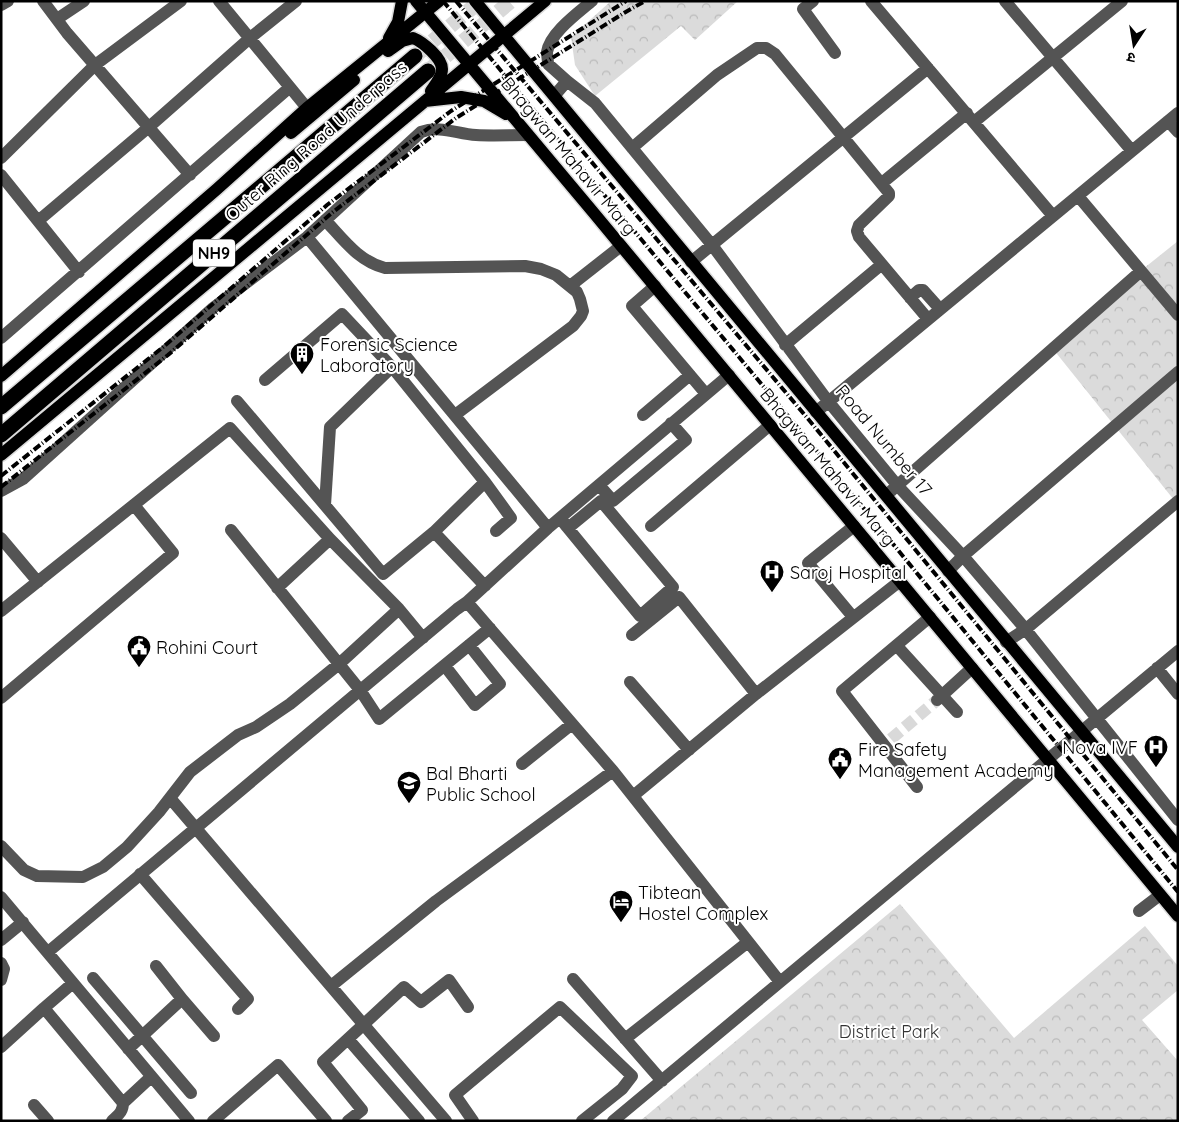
<svg xmlns="http://www.w3.org/2000/svg" width="1179" height="1122" font-family="Quicksand,'Noto Sans Devanagari',sans-serif">
<style>
.forest{fill:url(#forest-crowns)}
.lines{fill:none;stroke-linecap:round;stroke-linejoin:round}
.minor-tunnel{stroke:#d9d9d9;stroke-width:12;stroke-dasharray:12 6;stroke-linecap:butt}
.highway-tunnel{stroke:#d9d9d9;stroke-width:15;stroke-dasharray:15 8;stroke-linecap:butt}
.major-casing{stroke:#dbdbdb;stroke-width:15}
.highway-casing{stroke:#dbdbdb;stroke-width:18}
.minor{stroke:#545454;stroke-width:12}
.major{stroke:#000;stroke-width:12}
.highway{stroke:#000;stroke-width:15}
.rail{stroke:#000;stroke-width:4;stroke-dasharray:8 2.5 1 2.5;stroke-linecap:butt}
.labels{text-anchor:middle;dominant-baseline:central;stroke-width:4;stroke-linejoin:round;paint-order:stroke}
.shield{fill:#fff;stroke:#4c4c4c;stroke-width:1}
.shield-label{font-size:16px;font-weight:bold;fill:#000}
.street-label{font-size:18px;fill:#000;stroke:#fff}
.poi-label{font-size:18px;fill:#000;stroke:#fff;text-anchor:start}
.park-label{font-size:18px;fill:#323232;stroke:#fff}
</style>
<defs>
<pattern id="forest-crowns" width="20" height="18" patternUnits="userSpaceOnUse" patternTransform="scale(1.25)"><rect width="20" height="18" fill="#dbdbdb"/><path d="M2 6a3 3 0 1 1 6 0M12 15a3 3 0 1 1 6 0" fill="none" stroke="#bababa"/></pattern>
</defs>
<rect width="100%" height="100%" fill="#fff"/>
<path class="forest" d="M611 1H738L695 40 681 26 595 96 575 65 571 37Z
M1178 241V505L1049 344Z
M900 904 1014 1038 1145 926 1178 966V990L1142 1020 1178 1061V1121H640Z"/>
<g class="lines">
<path class="minor-tunnel" d="M891 739 936 701"/>
<path class="highway-tunnel" d="M415 56 480 1
M428 71 511 1"/>
<defs>
<path id="major" d="M416 1 593 212 1178 916
M475 1 1178 847
M389 38 398 22 402 1
M388 51 402 41 413 38C423 42 442 58 442 69 442 77 435 85 431 91
M425 101 461 97 484 101 506 114
M291 133 354 80
M1 376 217 189 307 108 439 1
M1 455 545 1"/>
<path id="highway" d="M1 407 415 56
M1 435 428 71"/>
</defs>
<use href="#major" class="major-casing"/>
<use href="#highway" class="highway-casing"/>
<path class="minor" d="M43 1 67 33 190 175
M219 1 307 108
M813 1 803 9 835 53
M871 1 1053 216
M1005 1 1132 151
M1 5 8 1
M57 19 84 1
M567 81 595 103 712 245 828 401 897 485 963 556 1022 625 1178 820
M555 95 567 81 548 64C548 60 547 55 547 52 550 33 578 13 592 1
M1168 121 1178 132
M974 122 1122 1
M632 148 717 75 757 48H766L775 54 889 193V196L859 225 857 231 859 237 928 319
M1 158 95 65 181 1
M1 175 79 272
M882 183 967 113
M1078 196 1178 315
M325 220C343 239 358 261 385 268L525 266 541 269 556 275 577 292 580 299 583 311 581 316 573 326 455 415
M38 221 149 127 250 38 296 1
M307 237 548 528
M691 262 928 68
M570 286 621 246
M655 286 632 306 706 394
M910 298 919 290H923L940 309
M1 338 289 88
M785 345 881 265
M265 380 342 314 392 367
M237 401 383 574 434 532 485 586
M816 412 1178 113
M643 415 690 375
M485 482 511 518 496 531
M599 485 613 501 686 440 671 423
M1 491 23 479 213 308 307 237 421 132C440 125 457 134 476 135 493 136 511 135 528 135
M891 491 1141 271
M325 505 330 427 392 367 485 482 434 532
M560 518 567 527 640 616 673 587 601 501 568 528
M651 526 770 425
M231 530 360 690 379 719 490 628
M1 538 38 582
M948 571 963 556 1178 372
M467 602 613 771 780 982
M399 609 423 638
M1 611 230 428 330 539 277 588
M853 617 808 563 854 526
M632 635 679 597 756 694
M1006 642 1026 629 1178 501
M897 646 957 712
M445 666 475 705 500 684 469 645
M1157 668 1178 694
M630 682 689 750
M1 698 173 553 134 505
M937 700 972 668
M522 764 572 724
M917 787 842 691 930 617
M633 796 756 694 900 581
M170 798 446 1121
M1 846 24 870 37 876 83 877 103 867 127 847 159 812 190 772 238 735 256 727 290 704 339 664 399 609 330 539
M140 874 248 999 238 1009
M1 897 189 1121
M1139 911 1160 895
M1 940 23 922
M48 952 457 609 467 602 548 528 729 375
M1 963 4 969 1 980
M156 966 182 999
M93 978 191 1093
M573 979 662 1081
M331 986 436 901 613 771
M44 1008 73 983
M348 1039 419 1121
M625 1039 748 942
M1 1047 44 1008 123 1103C123 1112 118 1115 112 1121
M128 1049 182 999 214 1036
M123 1103 151 1077
M34 1105 48 1121
M213 1121 278 1065 326 1121
M348 1121 362 1110 323 1062 404 987 421 1002 449 980 468 1007
M473 1121 455 1095 560 1007 632 1076 622 1089 582 1121
M613 1121 1178 651"/>
<use href="#major" class="major"/>
<use href="#highway" class="highway"/>
<path class="rail" d="M443 1 798 428 1178 892
M456 1 809 420 1178 870
M1 476 162 348 327 205 451 111 626 1
M1 487 168 355 333 212 456 118 624 13 645 1"/>
</g>
<defs>
<symbol id="building-pin" viewBox="-11 -11 22 30"><path d="M0 17L-7.5 6A9.5 9.5 0 1 1 7.5 6Z" fill="#000" stroke="#fff"/><path d="M-4-6H4V6H1V3H-1V6H-4ZM-2.5-4.3h1.7v1.8h-1.7ZM.8-4.3h1.7v1.8H.8ZM-2.5-1h1.7V.8h-1.7ZM.8-1h1.7V.8H.8Z" fill="#fff"/></symbol>
<symbol id="hospital-pin" viewBox="-11 -11 22 30"><path d="M0 17L-7.5 6A9.5 9.5 0 1 1 7.5 6Z" fill="#000" stroke="#fff"/><path d="M-5-5h3v3.5h4V-5h3V5h-3V1.5h-4V5h-3Z" fill="#fff"/></symbol>
<symbol id="civic-pin" viewBox="-11 -11 22 30"><path d="M0 17L-7.5 6A9.5 9.5 0 1 1 7.5 6Z" fill="#000" stroke="#fff"/><path d="M-.6-6.5H3V-4.5H.6V-3L4-1V1h2V6H-6V1h2V-1L-.6-3ZM-1.2 2.5V6h2.4V2.5Z" fill="#fff"/></symbol>
<symbol id="school-pin" viewBox="-11 -11 22 30"><path d="M0 17L-7.5 6A9.5 9.5 0 1 1 7.5 6Z" fill="#000" stroke="#fff"/><path d="M0-5L7-2L0 1L-7-2ZM-4 1L0 2.5L4 1V4Q0 6-4 4Z" fill="#fff"/></symbol>
<symbol id="hotel-pin" viewBox="-11 -11 22 30"><path d="M0 17L-7.5 6A9.5 9.5 0 1 1 7.5 6Z" fill="#000" stroke="#fff"/><path d="M-6-4.5h1.5V1H6V5H4.5V3h-9V5H-6ZM-4 0a1.8 1.8 0 1 1 3.6 0ZM.5 0V-2.5h3Q6-2.5 6 0Z" fill="#fff"/></symbol>
</defs>
<g fill-rule="evenodd">
<use href="#building-pin" x="288" y="340" width="28" height="38"/>
<use href="#hospital-pin" x="758" y="558" width="28" height="38"/>
<use href="#civic-pin" x="125" y="633" width="28" height="38"/>
<use href="#hospital-pin" x="1142" y="733" width="28" height="38"/>
<use href="#civic-pin" x="826" y="745" width="28" height="38"/>
<use href="#school-pin" x="395" y="769" width="28" height="38"/>
<use href="#hotel-pin" x="607" y="888" width="28" height="38"/>
</g>
<g class="labels">
<rect class="shield" x="193" y="239.5" width="42" height="27" rx="4"/>
<g class="shield-label">
<text x="214" y="253">NH9</text>
</g>
<g class="street-label">
<text transform="translate(316 141) rotate(-41)">Outer Ring Road Underpass</text>
<text transform="translate(569 156) rotate(50)">Bhagwan Mahavir Marg</text>
<text transform="translate(884 440) rotate(50)">Road Number 17</text>
<text transform="translate(828 467) rotate(50)">Bhagwan Mahavir Marg</text>
</g>
<g class="poi-label">
<text x="320" y="344">Forensic Science<tspan x="320" dy="21">Laboratory</tspan></text>
<text x="790" y="572">Saroj Hospital</text>
<text x="156" y="647">Rohini Court</text>
<text x="1138" y="747" text-anchor="end">Nova IVF</text>
<text x="858" y="749">Fire Safety<tspan x="858" dy="21">Management Academy</tspan></text>
<text x="426" y="773">Bal Bharti<tspan x="426" dy="21">Public School</tspan></text>
<text x="638" y="892">Tibtean<tspan x="638" dy="21">Hostel Complex</tspan></text>
</g>
<g class="park-label">
<text x="889" y="1031">District Park</text>
</g>
</g>
<rect width="1179" height="1122" fill="none" stroke="#000000" stroke-width="5"/>
<g transform="translate(1134 45) rotate(192)" stroke="#ffffff" stroke-width="4" paint-order="stroke">
<path d="M0-4L9 19L0 12L-9 19Z" fill="#000000"/>
<text y="-8" font-size="14" font-weight="bold" text-anchor="middle" fill="#000000">उ</text>
</g>
</svg>
